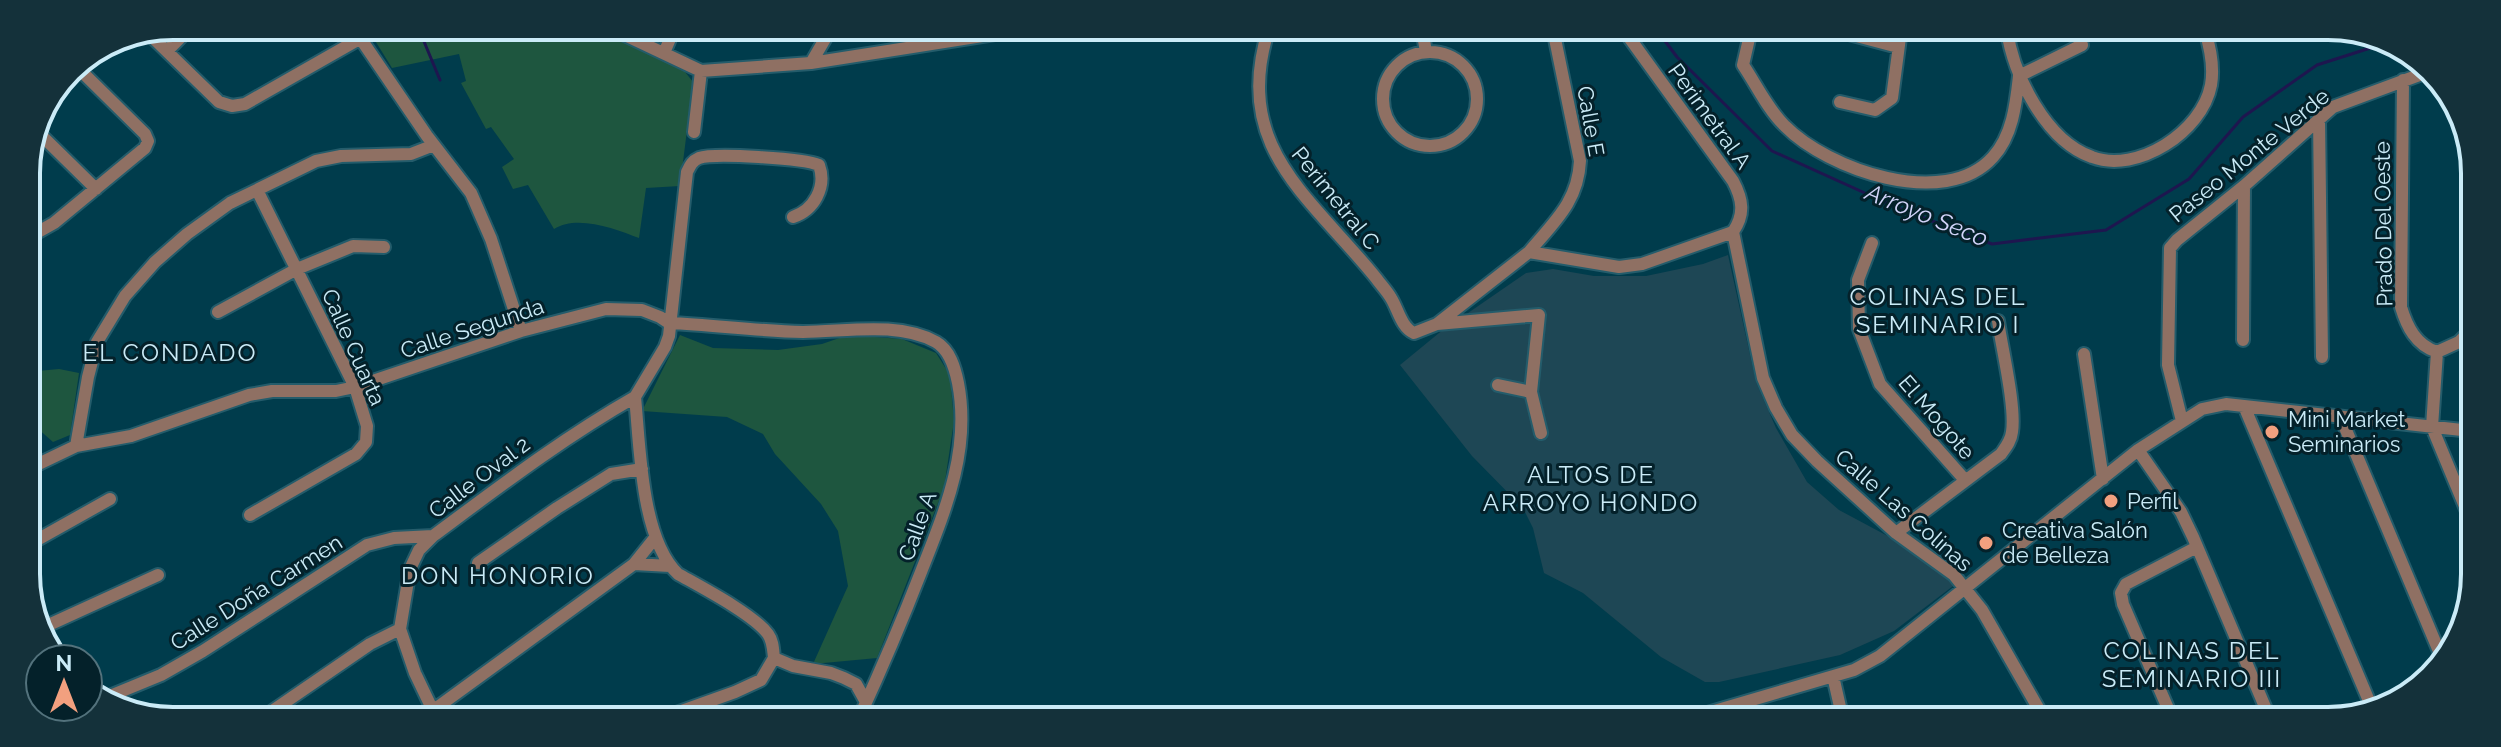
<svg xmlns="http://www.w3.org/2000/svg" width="2501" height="747" font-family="Raleway,sans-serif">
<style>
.built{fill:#1e4755}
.green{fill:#1e563f}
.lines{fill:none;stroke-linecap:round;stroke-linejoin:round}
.stream{stroke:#1e164f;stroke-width:3}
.minor-casing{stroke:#245c6b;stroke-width:16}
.minor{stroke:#8f7063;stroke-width:12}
.poi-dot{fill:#f2a07f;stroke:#04212a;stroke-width:3}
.labels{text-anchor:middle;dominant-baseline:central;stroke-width:6;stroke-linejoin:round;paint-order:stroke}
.street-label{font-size:22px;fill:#caebf7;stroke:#04212a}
.poi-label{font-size:22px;fill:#caebf7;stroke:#04212a;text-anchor:start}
.water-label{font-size:24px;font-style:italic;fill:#d2d4f9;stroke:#04212a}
.neighbourhood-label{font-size:24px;letter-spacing:2px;fill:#caebf7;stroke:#04212a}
.rim{fill:none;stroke:#caebf7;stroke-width:4}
</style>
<rect width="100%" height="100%" fill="#003c4c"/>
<path class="built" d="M1728 255 1756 382 1776 428 1807 482 1839 510 1897 541 1957 583 1894 631 1840 655 1719 682H1705L1661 657 1583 593 1544 573 1533 528 1523 508 1472 456 1400 365 1439 333 1526 273 1553 269 1594 276H1646L1703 264Z"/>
<path class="green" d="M366 26 600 27 682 68 693 82 680 186 646 188 639 238C616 229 577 214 554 229L528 185 513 189 502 167 514 159 491 127 486 129 461 83 466 81 459 54 392 68Z
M680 335 713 348 778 350 822 344 848 335 902 339 936 353 950 375 954 421 944 488 877 658 813 664 848 586 838 531 821 504 775 454 763 434 727 417 642 411Z
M59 369 79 373 70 435 53 442 28 420 27 372Z"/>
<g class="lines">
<path class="stream" d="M418 27 440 80
M1656 29 1677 57 1772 151 1898 208 1992 244 2106 230 2189 179 2243 117 2317 65 2386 43"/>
<defs>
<path id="minor" d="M352 26 427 136 471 193 491 239 521 331
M608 27 701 71 811 63 1034 28
M1269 28C1231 147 1309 195 1376 278 1381 285 1387 291 1391 298 1398 309 1401 327 1414 333L1437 324 1529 252 1619 267 1642 264 1733 232
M1422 29 1426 52
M1623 29 1733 181C1743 200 1745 214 1733 232
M1751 30 1743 65C1756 84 1768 110 1785 126 1827 169 1945 211 1993 157 2013 135 2016 103 2019 76
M1834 30 1898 47
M2007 30C2013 75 2046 141 2092 157 2137 174 2202 132 2211 85 2214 68 2210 47 2205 31
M146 31 219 102 232 106 245 104 361 38
M167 51 192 26
M1383 99a47 47 0 1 1 94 0a47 47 0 1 1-94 0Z
M664 53 675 27
M811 63 832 27
M2019 76 2082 45
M2403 80 2401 307C2407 327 2416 345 2437 352
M1840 102 1875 110 1892 98 1901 30
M2319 118 2322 357
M694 132 701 71
M40 134 96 189
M27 230 38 232 54 223 145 148 148 141 145 134 75 65
M1733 232 1763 378 1776 408 1792 435 1817 461 1896 533 1954 575 1982 610 2045 720
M1872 243 1858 280 1859 329 1880 384 1965 480
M1529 252C1554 222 1578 202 1580 161L1553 29
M218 312 297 269 353 246 384 247
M1437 324 1539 315 1531 392 1541 433
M2243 340 2244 186
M2437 352 2432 427 2471 521
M2437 352 2459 342 2471 330
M2084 354 2103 479
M1498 385 1531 392
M635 397 665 347 669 336 687 172C690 166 692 161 699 158 714 153 803 158 819 165 827 187 814 210 793 217
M635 397C640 447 641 539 678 574 701 587 753 614 768 634 773 641 773 649 774 658
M2244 406 2372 708
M2341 418 2441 656
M2182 421 2168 365 2170 248 2177 240 2244 186 2333 107 2430 71
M76 446 88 377 97 342 125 296 155 262 187 234 230 203 316 161 341 156 411 154 434 145
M2138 450 2181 512 2193 537 2271 721
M28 469 76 446 131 436 249 395 272 391H336L355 387 521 331 606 309 642 310 660 317 669 323C714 325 758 331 803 332 845 332 897 321 936 342 950 350 955 368 958 383 971 450 945 511 921 572 902 621 881 670 859 718
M250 515 356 454 366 442 367 426 355 387 257 190
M1896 533 2001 454C2006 447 2011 441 2012 432 2016 407 2002 349 1998 321
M28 545 110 499
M478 563 557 508 611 474 642 469
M634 564 670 566
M42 628 158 575
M1833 676 1843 720
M105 698 161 675 203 651 367 545 394 538 433 536
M265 716 370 644 400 629
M424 717 634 564 654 539
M436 717 415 673 400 629 410 569 419 550 433 536C499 487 563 438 635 397
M665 717 735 692 761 680 774 658 793 666 831 673 844 678 856 684 866 702
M1687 719 1854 670 1880 656 2138 450 2202 409 2226 404 2244 406 2471 431
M2173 720 2123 604 2121 593 2126 584 2197 547"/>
</defs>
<use href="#minor" class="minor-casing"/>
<use href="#minor" class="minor"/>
</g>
<g class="poi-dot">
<circle cx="2272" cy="432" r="8"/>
<circle cx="2111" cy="501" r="8"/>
<circle cx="1986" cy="543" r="8"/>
</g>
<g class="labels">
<g class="street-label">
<text transform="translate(1710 116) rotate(54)">Perimetral A</text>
<text transform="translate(1591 121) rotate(80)">Calle E</text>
<text transform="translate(2249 155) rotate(-39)">Paseo Monte Verde</text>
<text transform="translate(1336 198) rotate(51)">Perimetral C</text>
<text transform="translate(2383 224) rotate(-91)">Prado Del Oeste</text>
<text transform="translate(472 328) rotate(-18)">Calle Segunda</text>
<text transform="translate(354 347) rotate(66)">Calle Cuarta</text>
<text transform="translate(1937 417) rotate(49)">El Mogote</text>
<text transform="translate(479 477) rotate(-37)">Calle Oval 2</text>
<text transform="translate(1904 510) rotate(41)">Calle Las Colinas</text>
<text transform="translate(917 526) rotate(-70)">Calle A</text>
<text transform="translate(256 592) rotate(-32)">Calle Doña Carmen</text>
</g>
<g class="poi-label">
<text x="2288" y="419">Mini Market<tspan x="2288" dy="25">Seminarios</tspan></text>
<text x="2127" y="501">Perfil</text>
<text x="2002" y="530">Creativa Salón<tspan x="2002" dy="25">de Belleza</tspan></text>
</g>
<g class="water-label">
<text transform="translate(1927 215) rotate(22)">Arroyo Seco</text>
</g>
<g class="neighbourhood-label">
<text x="1938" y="296">COLINAS DEL<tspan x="1938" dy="28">SEMINARIO I</tspan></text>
<text x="170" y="352">EL CONDADO</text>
<text x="1591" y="474">ALTOS DE<tspan x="1591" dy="28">ARROYO HONDO</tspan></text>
<text x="498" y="575">DON HONORIO</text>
<text x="2192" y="650">COLINAS DEL<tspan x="2192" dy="28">SEMINARIO III</tspan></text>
</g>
</g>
<path d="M0 0H2501V747H0ZM173 40H2328A133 133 0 0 1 2461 173V574A133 133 0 0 1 2328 707H173A133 133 0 0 1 40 574V173A133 133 0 0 1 173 40Z" fill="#14313a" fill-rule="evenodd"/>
<path class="rim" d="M173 40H2328A133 133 0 0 1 2461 173V574A133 133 0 0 1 2328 707H173A133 133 0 0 1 40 574V173A133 133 0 0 1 173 40Z"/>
<g transform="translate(64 683)"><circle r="38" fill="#04212a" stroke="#53727c" stroke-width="2"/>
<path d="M0-6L14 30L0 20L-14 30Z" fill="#f2a07f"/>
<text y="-12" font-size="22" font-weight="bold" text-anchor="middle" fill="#caebf7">N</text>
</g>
</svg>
